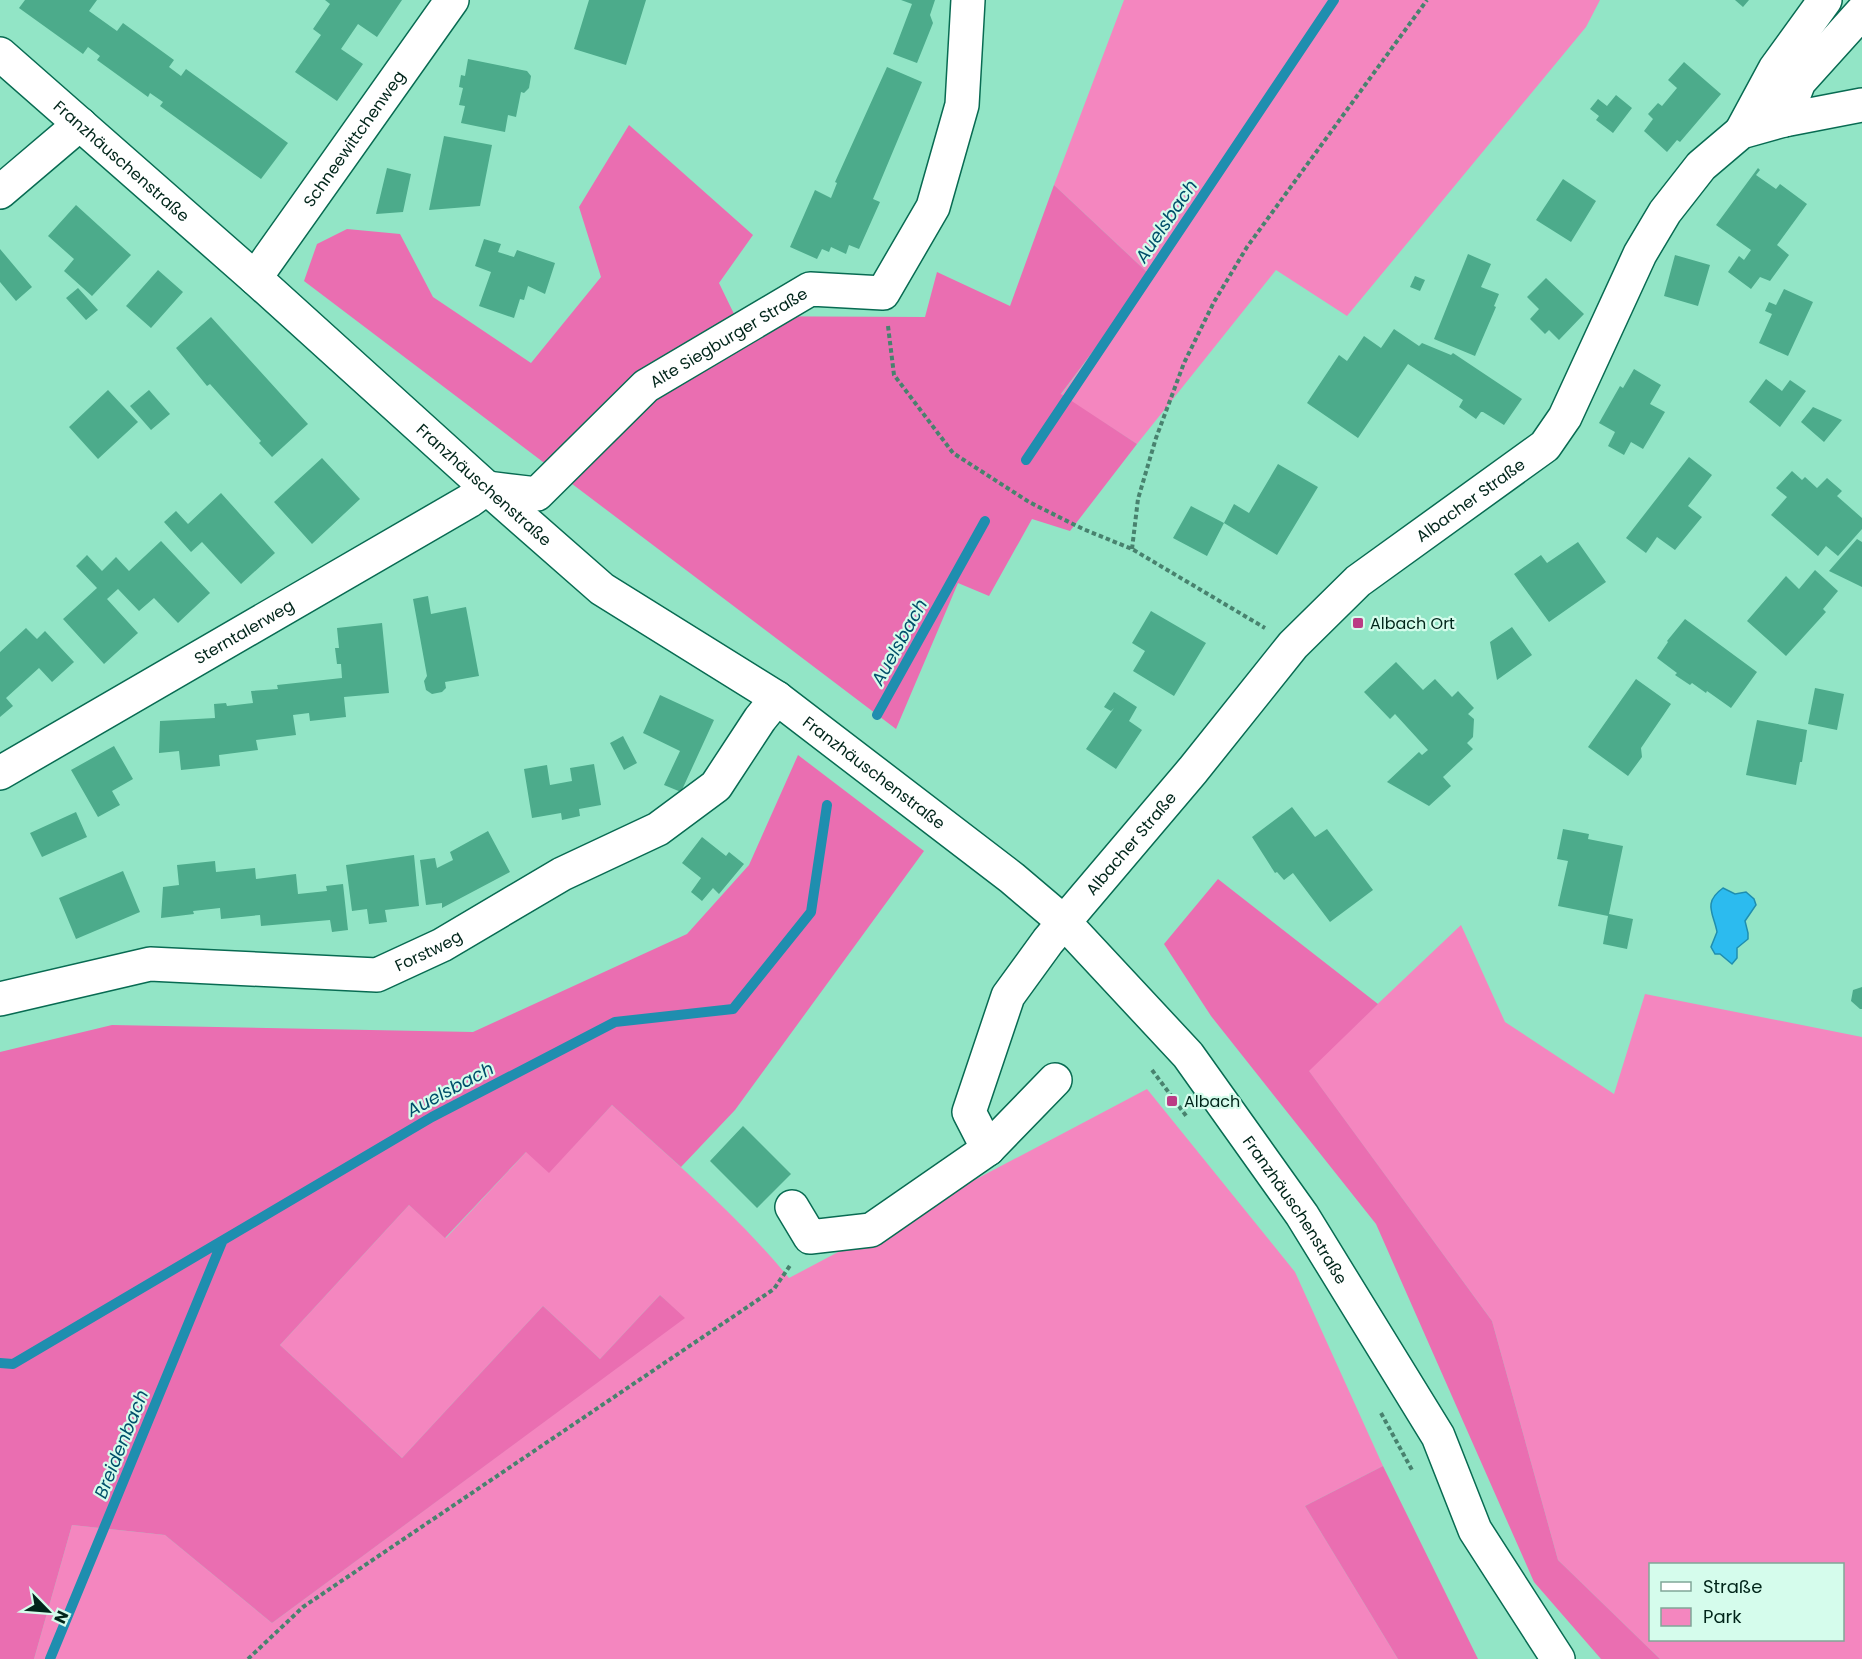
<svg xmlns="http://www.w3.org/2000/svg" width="1862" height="1659" font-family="Poppins,sans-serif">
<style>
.green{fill:#f486bf;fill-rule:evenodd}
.forest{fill:#ea6eb1}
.water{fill:#2cbbef;stroke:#1f8eaf;stroke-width:1.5}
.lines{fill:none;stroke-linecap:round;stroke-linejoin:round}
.stream{stroke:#1f8eaf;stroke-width:10}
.building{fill:#4cab8b}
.minor-casing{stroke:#086b52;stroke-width:36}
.path{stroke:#48826e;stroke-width:4;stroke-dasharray:4.5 3;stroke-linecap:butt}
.minor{stroke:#fff;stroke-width:33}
.poi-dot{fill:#bb3b85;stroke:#d5fcec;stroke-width:2}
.labels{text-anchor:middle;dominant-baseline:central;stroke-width:4.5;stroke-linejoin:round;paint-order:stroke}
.street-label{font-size:16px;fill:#01251a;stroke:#d5fcec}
.poi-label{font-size:16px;fill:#01251a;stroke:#d5fcec;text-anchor:start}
.water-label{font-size:18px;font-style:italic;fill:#004f6a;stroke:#d5fcec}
</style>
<rect width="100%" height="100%" fill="#92e5c6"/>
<path class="green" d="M1124 0H1600L1586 27 1347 316 1276 270 1137 444 1061 395 1150 275 1054 185Z
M1461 925 1505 1022 1614 1094 1645 994 1862 1037V1659H1660L1558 1560 1492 1321 1308 1070ZM1650 1564H1842V1640H1650Z
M1147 1089 1295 1272 1383 1466 1305 1506 1398 1659H34L72 1525 165 1535 272 1623 684 1318 660 1295 600 1359 543 1306 402 1458 280 1345 409 1205 446 1238 527 1151 549 1172 612 1105C673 1160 736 1214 789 1278Z"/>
<path class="forest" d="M629 125 753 235 719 283 735 316 925 317 937 272 1010 306 1054 185 1150 275 1061 394 1137 444 1070 531 1032 519 989 596 958 583 896 729 304 281 317 244 347 229 400 234 433 297 531 363 601 277 579 207Z
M798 755 924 851 735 1110 681 1167 612 1105 549 1173 526 1152 445 1238 409 1205 280 1345 402 1458 543 1306 600 1359 660 1295 685 1318 272 1623 165 1535 72 1525 34 1659H0V1052L112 1025 473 1032 687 934 749 865Z
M1218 879 1378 1004 1309 1071 1492 1321 1558 1560 1660 1659H1601L1534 1582 1376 1224 1211 1016 1164 944Z
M1383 1466 1478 1659H1398L1305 1506Z"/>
<path class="water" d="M1723 888 1735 894 1746 892 1754 899 1756 905 1745 921 1748 933V939L1737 948V958L1732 964 1720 954H1715L1711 947 1717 932C1714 914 1702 903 1723 888Z"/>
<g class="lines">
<path class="stream" d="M1026 460 1334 0
M877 715 985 521
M0 1363 13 1364 432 1117 615 1022 733 1009 811 912 827 805
M50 1659 222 1242"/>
</g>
<path class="building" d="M25 0H97L89 11 117 31 123 23 174 60 169 67 181 76 186 69 288 143 261 179 160 106 163 102 150 93 148 97 97 60 100 56 88 47 83 54 19 8Z
M325 0H402L377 37 358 24 341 49 363 64 337 101 295 72 321 35 313 29 330 4Z
M589 0H646L626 65 574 49Z
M901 0H935L930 15 933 23 917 63 893 54 912 4Z
M1735 0H1749L1743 7Z
M468 59 527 71 531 76 529 88 524 93 521 92 516 117 508 115 505 132 461 123 465 106 459 105 463 88 459 87 461 75 465 76Z
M1684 62 1721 94 1680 142 1677 140 1667 152 1644 131 1653 119 1648 114 1658 103 1662 106 1677 88 1668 80Z
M887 67 922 82 873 199 880 202 859 249 849 245 846 254 831 247 829 252 822 249 817 259 790 247 815 190 831 198 837 183 835 182Z
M1616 95 1632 108 1613 133 1596 120 1599 116 1590 109 1598 99 1607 106Z
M444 136 492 145 480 206 429 210Z
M387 168 411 174 403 212 376 214Z
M1758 168 1760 170 1756 175 1776 189 1780 184 1807 204 1777 245 1789 255 1770 281 1760 277 1751 289 1728 272 1739 256 1744 260 1751 250 1716 225Z
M1563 179 1596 201 1571 242 1536 220Z
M76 205 131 255 92 296 64 271 74 259 48 236Z
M484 239 501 244 498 252 514 257 517 250 555 263 545 294 528 286 524 300 520 299 514 318 479 306 491 272 475 266Z
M0 249 32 287 16 301 0 282Z
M1468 254 1491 264 1481 287 1499 294 1494 306 1496 307 1475 356 1434 339Z
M1675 255 1710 265 1698 306 1664 296Z
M158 270 183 292 151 328 126 306Z
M1415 276 1425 280 1420 291 1410 287Z
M1546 278 1584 314 1559 340 1549 330 1545 334 1530 319 1539 309 1527 297Z
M78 288 98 310 86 320 66 298Z
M1784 289 1813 302 1788 356 1759 343 1772 314 1765 311 1769 302 1776 305Z
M211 317 308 424 272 457 259 443 261 441 210 384 207 386 176 348Z
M1394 329 1419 346 1422 343 1451 355 1453 353 1522 399 1504 425 1483 412H1481L1476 419 1459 407 1463 400 1408 364 1358 438 1307 403 1339 355 1347 361 1364 336 1381 348Z
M1634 369 1661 385 1650 404 1665 412 1643 449 1631 442 1624 455 1608 446 1615 432 1599 423 1620 386 1623 388Z
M1766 379 1782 391 1790 380 1806 391 1780 427 1749 402Z
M108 390 138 422 98 459 69 427Z
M149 390 170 414 151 430 130 406Z
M1813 407 1842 420 1824 442 1801 422Z
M1689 457 1712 475 1688 506 1702 517 1675 550 1657 537 1646 553 1626 538Z
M322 458 360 499 312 544 274 502Z
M1278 464 1318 487 1277 555 1224 523 1234 504 1249 513Z
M1792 471 1802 480 1805 477 1817 488 1827 478 1842 491 1837 496 1862 518V529L1838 556 1826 546 1818 556 1771 515 1787 497 1776 488Z
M221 493 275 553 241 584 202 542 191 552 164 522 176 511 188 524Z
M1191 506 1224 523 1207 556 1173 538Z
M1857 539 1862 542V587L1829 571Z
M161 541 210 593 178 623 154 598 139 611 118 589 107 599 138 633 104 664 63 619 97 588 76 566 87 555 102 571 116 557 129 571Z
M1578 542 1606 582 1549 622 1514 574 1541 555 1547 563Z
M1815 570 1838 591 1823 609 1826 612 1786 656 1747 621 1786 576 1799 589Z
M428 596 431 614 466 607 479 676 445 682 446 688 442 692 432 694 426 690 424 681 427 676 413 599Z
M1151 611 1206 643 1174 696 1133 671 1145 651 1132 643Z
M1685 619 1757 672 1731 708 1707 691 1706 693 1692 683 1690 685 1675 675 1677 673 1657 658 1668 642 1667 641Z
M382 623 389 693 344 697 346 717 310 721 309 713 293 715 296 735 256 740 258 750 219 755 220 766 181 770 179 751 159 753 160 721 215 718 214 704 226 703 227 706 253 703 251 691 278 689 277 685 342 678 341 664H337L335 648H339L337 628Z
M1512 627 1532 655 1497 680 1490 642Z
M26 628 37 639 45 631 74 662 52 682 39 668 6 698 13 706 0 717V652Z
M1396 662 1423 690 1435 679 1452 697 1458 691 1474 708 1468 714 1474 719 1473 737 1467 743 1473 749 1443 777 1451 786 1429 806 1387 782 1419 752 1422 755 1428 750 1395 714 1390 719 1364 692Z
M1636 679 1671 704 1641 748 1642 757 1628 776 1588 747Z
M1815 688 1844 694 1837 730 1808 724Z
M1114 692 1137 707 1129 721 1142 730 1116 769 1086 749 1114 708 1111 711 1104 707Z
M660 695 714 720 681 792 664 785 680 751 643 733Z
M1757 720 1807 730 1802 762H1800L1796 785 1746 775Z
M623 736 637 763 624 770 610 743Z
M114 746 133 779 112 791 120 805 98 817 71 770Z
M594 764 601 805 579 809 580 816 562 820 561 813 532 818 524 769 547 765 550 785 572 781 570 768Z
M1292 807 1315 837 1327 829 1373 890 1330 922 1293 873 1284 880 1277 872 1275 873 1252 837Z
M76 812 87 837 42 857 30 833Z
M1563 829 1589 834 1588 839 1623 846 1609 914 1633 919 1627 949 1603 944 1608 916 1558 906 1568 861 1557 859Z
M488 831 510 872 442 908V903L426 905 420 860 435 858 437 868 453 860 450 852Z
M702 837 726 856 729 852 744 864 719 894 713 888 702 901 691 892 701 878 682 863Z
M414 855 419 906 385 910 387 922 369 924 367 909 352 911 346 865Z
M215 861 216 872 255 868 256 879 296 874 298 894 327 891 326 886 343 884 348 930 332 932 330 920 261 926 260 915 221 919 220 908 193 911 194 914 161 918 163 887 179 885 177 865Z
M123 871 140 912 76 939 59 898Z
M1862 987V1009H1860L1851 1001 1853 990Z
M743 1126 791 1174 757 1208 710 1161Z"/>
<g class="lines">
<defs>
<g id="minor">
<path id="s1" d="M0 54 255 278 487 488 602 589 777 698 1012 878 1065 923 1188 1055 1302 1215 1438 1436 1475 1530 1558 1659"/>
<path d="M1784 120 1799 82 1862 12"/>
<path d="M1741 132 1775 69 1825 0"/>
<path d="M0 192 80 124"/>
<path id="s2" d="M255 278 452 0"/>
<path id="s3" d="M0 773 469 501 487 488 537 494 646 386 810 289 883 293 933 207 962 105 968 0"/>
<path id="s4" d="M0 999 150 964 377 975 442 945 562 874 658 829 716 786 760 719 777 698"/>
<path id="s5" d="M988 1149 969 1112 1008 996 1048 941 1193 770 1293 645 1358 581 1545 446 1565 417 1640 254 1665 212 1701 166 1741 132 1784 120 1862 105"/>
<path d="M792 1207 810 1237 871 1230 988 1149 1055 1080"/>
</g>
</defs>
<use href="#minor" class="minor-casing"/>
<path class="path" d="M888 326 894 375 953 453 1029 502 1083 529 1132 549 1265 628
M1132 549 1138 499 1156 438 1184 363 1214 302 1247 247 1427 0
M1152 1070 1187 1117
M1381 1413 1412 1470
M248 1659 303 1607 774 1289 791 1264"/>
<use href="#minor" class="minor"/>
</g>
<g class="poi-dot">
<rect x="1352" y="617" width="12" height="12" rx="3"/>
<rect x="1166" y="1095" width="12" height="12" rx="3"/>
</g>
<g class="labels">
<g class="street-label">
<text stroke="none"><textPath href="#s2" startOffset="171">Schneewittchenweg</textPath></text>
<text stroke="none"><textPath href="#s1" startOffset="162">Franzhäuschenstraße</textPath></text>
<text stroke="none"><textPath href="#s3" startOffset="864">Alte Siegburger Straße</textPath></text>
<text stroke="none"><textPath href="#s1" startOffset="648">Franzhäuschenstraße</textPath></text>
<text stroke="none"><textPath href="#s5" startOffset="846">Albacher Straße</textPath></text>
<text stroke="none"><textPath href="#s3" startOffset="282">Sterntalerweg</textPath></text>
<text stroke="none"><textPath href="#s1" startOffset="1134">Franzhäuschenstraße</textPath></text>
<text stroke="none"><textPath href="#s5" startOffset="360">Albacher Straße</textPath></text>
<text stroke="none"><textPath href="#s4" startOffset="438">Forstweg</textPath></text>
<text stroke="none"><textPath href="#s1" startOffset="1746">Franzhäuschenstraße</textPath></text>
</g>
<g class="poi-label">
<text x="1370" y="623">Albach Ort</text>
<text x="1184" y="1101">Albach</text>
</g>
<g class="water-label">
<text transform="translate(1166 221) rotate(-56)">Auelsbach</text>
<text transform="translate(899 642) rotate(-61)">Auelsbach</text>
<text transform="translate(450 1089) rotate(-28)">Auelsbach</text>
<text transform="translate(121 1444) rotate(-68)">Breidenbach</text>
</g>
</g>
<rect x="1649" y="1563" width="195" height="78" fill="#d5fcec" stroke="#80a698" stroke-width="1.5"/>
<rect x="1661" y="1582" width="30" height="9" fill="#ffffff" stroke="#80a698" stroke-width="1.5"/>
<text x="1703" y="1593" font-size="18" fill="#01251a">Straße</text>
<rect x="1661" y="1608" width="30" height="18" fill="#f486bf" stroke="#80a698" stroke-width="1.5"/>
<text x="1703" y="1623" font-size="18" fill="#01251a">Park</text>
<g transform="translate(48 1611) rotate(115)" stroke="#d5fcec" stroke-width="4.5" paint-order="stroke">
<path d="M0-4.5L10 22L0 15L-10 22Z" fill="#01251a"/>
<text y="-9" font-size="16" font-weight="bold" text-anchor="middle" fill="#01251a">N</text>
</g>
</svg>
